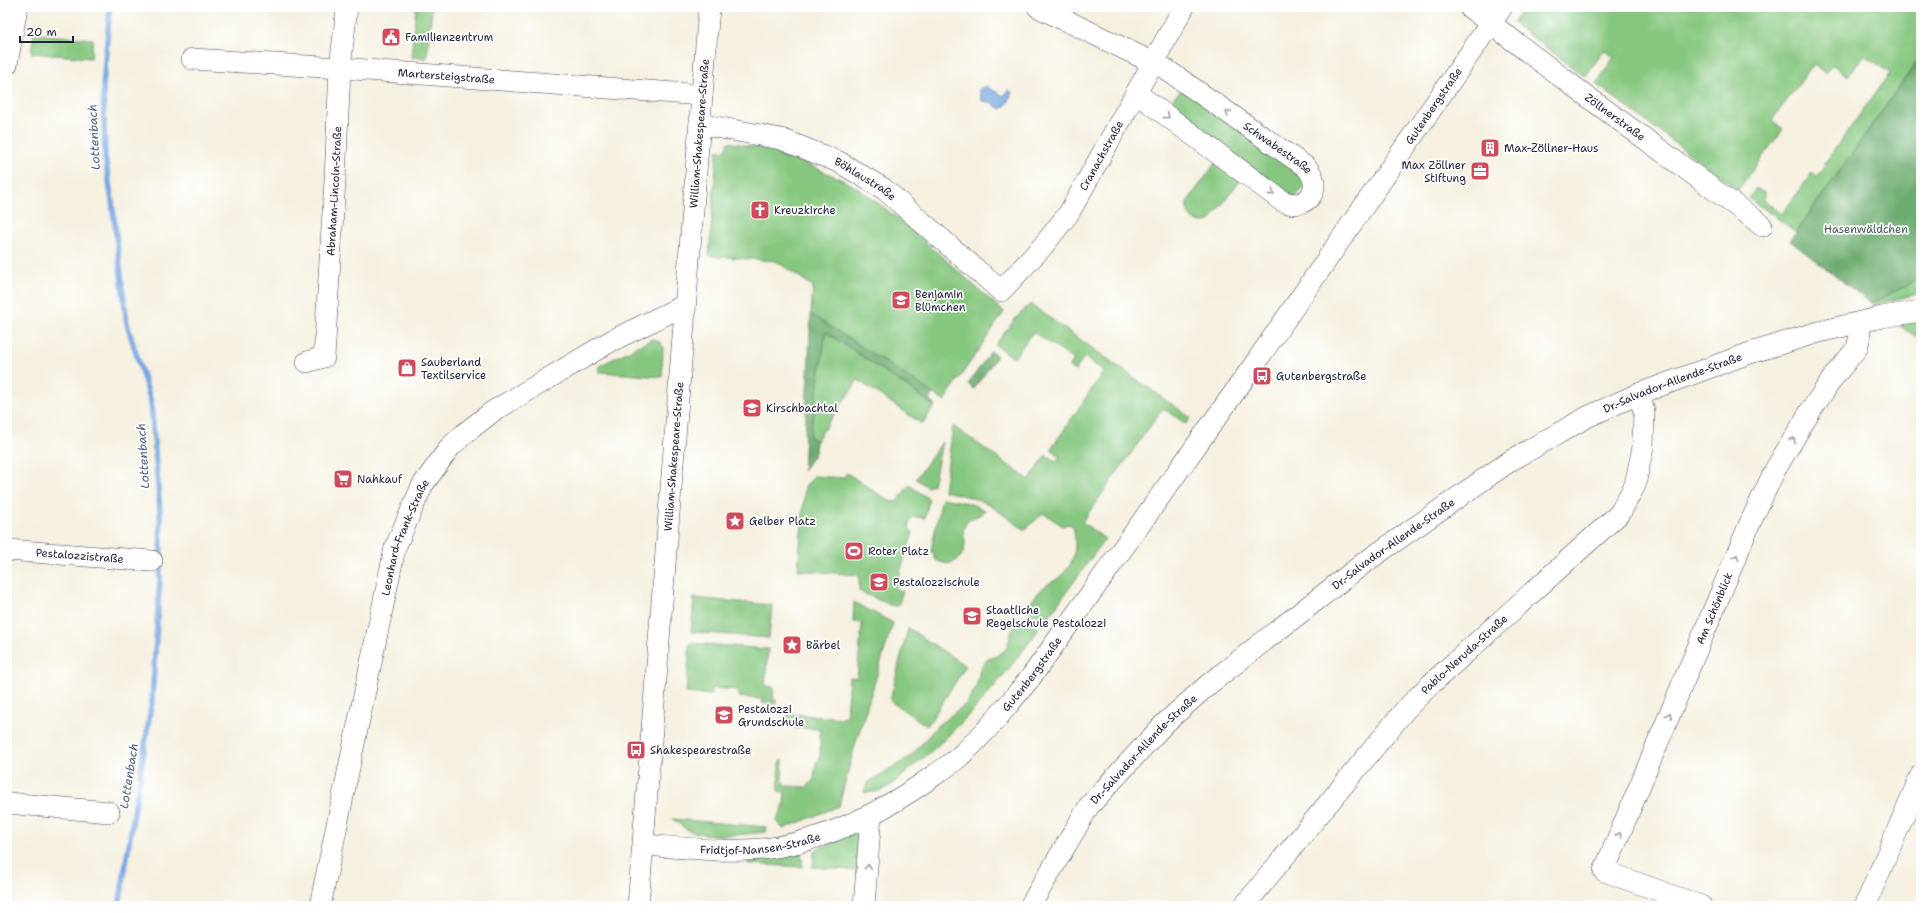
<svg xmlns="http://www.w3.org/2000/svg" width="1928" height="913" font-family="'Shantell Sans',sans-serif">
<style>
.green{fill:#86c77f;stroke:#54745d}
.forest{fill:#6cac6e;stroke:#476754}
.water{fill:#78a8e2;stroke:#4d658e}
.lines{fill:none;stroke-linecap:round;stroke-linejoin:round}
.stream{stroke:#78a8e2;stroke-width:5.5}
.minor-casing{stroke:#424154;stroke-width:22}
.minor{stroke:#fff;stroke-width:21}
.oneway{stroke:#9c9ca7}
.labels{text-anchor:middle;dominant-baseline:central;stroke-width:3.5;stroke-linejoin:round;paint-order:stroke}
.poi-label{font-size:11px;fill:#22223b;stroke:#fff;text-anchor:start}
.street-label{font-size:11px;fill:#22223b;stroke:#fff}
.park-label{font-size:11px;fill:#455c53;stroke:#fff}
.water-label{font-size:12px;font-style:italic;fill:#495e86;stroke:#fff}
</style>
<rect width="100%" height="100%" fill="#fff"/>
<filter id="ink" filterUnits="userSpaceOnUse"><feTurbulence type="fractalNoise" baseFrequency=".025" numOctaves="2"/><feDisplacementMap in="SourceGraphic" scale="8" xChannelSelector="R" yChannelSelector="G"/><feConvolveMatrix kernelMatrix="1 2 1 2 8 2 1 2 1" color-interpolation-filters="sRGB"/></filter>
<filter id="wash" filterUnits="userSpaceOnUse"><feTurbulence type="fractalNoise" baseFrequency=".012" numOctaves="4" result="noise"/><feDisplacementMap in="SourceGraphic" scale="16" xChannelSelector="R" yChannelSelector="G"/><feGaussianBlur stdDeviation="0.9" result="paint"/><feColorMatrix in="noise" values="0 0 0 0 0 0 0 0 0 0 0 0 0 0 0 0 0 1.4 0 .05"/><feComposite in="paint" operator="in"/></filter>
<g filter="url(#wash)">
<rect width="100%" height="100%" fill="#f5f0df"/>
<!-- green -->
<path class="green" d="M 416,7 L 432,7 L 427,58 L 411,57 Z
M 1524,7 L 1921,7 L 1921,56 L 1796,232 L 1749,198 L 1756,188 L 1766,194 L 1762,199 L 1782,214 L 1812,173 L 1817,177 L 1826,165 L 1824,164 L 1890,73 L 1864,55 L 1848,76 L 1833,65 L 1825,73 L 1814,64 L 1772,120 L 1783,129 L 1738,190 L 1596,84 L 1614,57 L 1604,50 L 1585,77 L 1513,23 Z
M 34,34 L 93,39 L 91,58 L 31,53 Z
M 1184,90 L 1305,178 L 1306,184 L 1295,198 L 1170,109 C 1170,100 1176,93 1184,90 Z
M 728,142 L 780,152 L 849,183 L 869,196 L 905,224 L 1004,312 L 944,401 L 811,314 L 813,286 L 776,261 L 709,256 L 717,151 L 723,151 L 728,146 Z
M 1216,162 L 1240,180 L 1211,220 C 1197,228 1185,216 1187,202 Z
M 1921,278 L 1921,293 L 1873,305 L 1871,303 Z
M 1030,304 L 1191,418 L 1186,424 L 1163,408 L 1082,522 L 1105,539 L 1044,623 L 1025,610 C 1031,602 1036,594 1043,588 C 1047,584 1052,582 1057,579 C 1075,566 1078,547 1073,526 L 1068,524 L 1063,526 L 1043,513 L 1025,530 L 988,504 L 970,497 L 944,491 L 953,426 L 1029,480 L 1046,455 L 1056,462 L 1060,456 L 1051,449 L 1104,371 L 1084,357 L 1075,371 L 1069,367 L 1074,360 L 1033,332 L 1014,358 L 995,345 L 1015,319 Z
M 1921,320 L 1921,340 L 1897,324 Z
M 826,332 L 935,406 L 922,424 L 858,380 L 816,441 L 810,437 Z
M 652,339 L 660,342 L 663,347 L 662,377 L 599,372 L 599,366 Z
M 942,442 L 933,485 L 928,487 L 916,479 Z
M 847,473 L 889,501 L 897,502 L 909,485 L 929,499 L 925,518 L 914,517 L 910,521 L 909,528 L 913,532 L 895,589 L 903,591 L 898,606 L 890,605 L 859,591 L 859,575 L 798,570 L 805,487 L 814,476 L 843,478 Z
M 942,498 L 968,503 L 985,510 C 980,518 967,517 964,527 C 962,532 965,538 965,542 C 965,559 951,569 936,560 L 931,550 Z
M 694,598 L 772,605 L 769,638 L 691,632 Z
M 854,602 L 893,623 L 853,752 L 839,806 L 783,829 L 777,821 L 784,804 L 785,792 L 778,791 L 780,761 L 783,760 L 782,780 L 786,786 L 807,787 L 814,779 L 816,762 L 820,759 L 820,729 L 794,728 L 788,723 L 787,714 L 846,718 L 849,677 L 857,678 L 862,623 L 853,622 Z
M 1020,616 L 1039,629 C 1001,681 962,728 911,768 C 899,779 882,796 864,792 L 867,783 L 911,756 L 938,725 L 966,704 L 976,687 L 981,666 L 987,660 L 1000,654 L 1007,648 L 1012,629 Z
M 908,628 L 966,666 L 927,726 L 890,701 Z
M 690,643 L 768,649 L 765,686 L 774,687 L 773,700 L 776,700 L 776,704 L 762,703 L 763,699 L 739,697 L 739,690 L 711,688 L 711,695 L 686,693 Z
M 673,819 L 767,827 L 766,832 C 746,834 712,838 693,832 C 685,830 679,824 673,819 Z
M 855,833 L 861,839 L 861,871 L 813,867 L 814,853 L 817,849 Z
M 801,852 L 803,867 L 748,864 L 747,861 Z"/>
<!-- forest -->
<path class="forest" d="M 1921,56 L 1921,278 L 1871,303 L 1790,241 Z
M 811,314 L 933,393 L 929,400 L 936,405 L 935,406 L 826,332 L 810,437 L 816,441 L 815,453 L 803,471 Z
M 991,351 L 997,356 L 974,389 L 968,384 Z"/>
<!-- water -->
<path class="water" d="M 985,86 L 1004,96 L 1008,90 L 1012,92 L 1008,103 L 1002,109 L 998,108 L 991,102 L 982,101 L 979,89 Z"/>
<g class="lines">
<!-- stream -->
<path class="stream" d="M 110,7 L 103,86 L 105,157 L 112,201 L 127,324 L 151,402 L 160,512 L 161,561 L 152,701 L 119,906"/>
</g>
</g>
<g filter="url(#ink)">
<g class="lines">
<!-- minor casing -->
<g class="minor-casing">
<g id="minor">
<path id="s1" d="M 1038,7 L 1164,68 L 1306,167 C 1325,187 1308,212 1282,201 L 1136,93"/>
<path id="s2" d="M 1469,7 L 1577,89 L 1754,219 L 1762,226"/>
<path id="s3" d="M 192,59 L 340,68 L 702,95"/>
<path d="M 7,64 L 17,7"/>
<path id="s4" d="M 700,124 L 781,139 L 839,162 L 884,189 L 1001,291 L 1043,246 L 1069,213 L 1184,7"/>
<path id="s5" d="M 307,362 L 324,357 L 335,180 L 340,68 L 347,7"/>
<path id="s6" d="M 7,550 L 152,561"/>
<path d="M 7,803 L 109,812"/>
<path id="s7" d="M 644,845 C 688,848 734,854 777,847 C 835,837 889,808 936,774 C 944,768 953,763 960,756 C 986,733 1009,704 1031,677 L 1251,369 L 1502,7"/>
<path id="s8" d="M 320,906 L 395,548 L 422,486 L 450,447 L 464,434 L 492,412 L 611,341 L 685,305"/>
<path id="s9" d="M 638,906 L 709,7"/>
<path d="M 864,906 L 871,815"/>
<path id="s10" d="M 1030,906 L 1089,806 L 1164,724 L 1209,684 L 1364,563 L 1510,461 L 1587,417 L 1638,394 L 1747,354 L 1819,332 L 1882,317 L 1921,311"/>
<path id="s11" d="M 1244,906 L 1405,710 L 1431,684 L 1620,513 L 1635,485 L 1643,447 L 1644,411 L 1638,394"/>
<path id="s12" d="M 1701,906 L 1604,871 L 1750,523 L 1776,468 L 1811,410 L 1835,375 L 1857,348 L 1860,336 L 1859,323"/>
<path d="M 1865,906 L 1921,775"/>
</g>
</g>
<!-- minor -->
<use href="#minor" class="minor"/>
</g>
<!-- one-way arrows -->
<defs><path id="oneway-chevron" d="M-2-3.5L2.5 0L-2 3.5" fill="none" stroke-width="1.6" stroke-linecap="round" stroke-linejoin="round"/></defs>
<g class="oneway">
<use href="#oneway-chevron" transform="translate(1228 113) rotate(-145)"/>
<use href="#oneway-chevron" transform="translate(1167 116) rotate(37)"/>
<use href="#oneway-chevron" transform="translate(1272 193) rotate(36)"/>
<use href="#oneway-chevron" transform="translate(1793 440) rotate(-58)"/>
<use href="#oneway-chevron" transform="translate(1736 557) rotate(-67)"/>
<use href="#oneway-chevron" transform="translate(1669 715) rotate(-67)"/>
<use href="#oneway-chevron" transform="translate(1619 835) rotate(-67)"/>
<use href="#oneway-chevron" transform="translate(868 867) rotate(-86)"/>
</g>
</g>
<!-- icons -->
<defs>
<g id="civic-square" transform="scale(1)"><rect x="-9" y="-9" width="18" height="18" rx="4" fill="#d1495b" stroke="#fff"/><path d="M-.6-6.5H3V-4.5H.6V-3L4-1V1h2V6H-6V1h2V-1L-.6-3ZM-1.2 2.5V6h2.4V2.5Z" fill="#fff"/></g>
<g id="building-square" transform="scale(1)"><rect x="-9" y="-9" width="18" height="18" rx="4" fill="#d1495b" stroke="#fff"/><path d="M-4-6H4V6H1V3H-1V6H-4ZM-2.5-4.3h1.7v1.8h-1.7ZM.8-4.3h1.7v1.8H.8ZM-2.5-1h1.7V.8h-1.7ZM.8-1h1.7V.8H.8Z" fill="#fff"/></g>
<g id="office-square" transform="scale(1)"><rect x="-9" y="-9" width="18" height="18" rx="4" fill="#d1495b" stroke="#fff"/><path d="M-6-3h4V-5.5h4V-3h4V5H-6ZM-1-4.5V-3h2v-1.5ZM-6 0V1H6V0Z" fill="#fff"/></g>
<g id="church-square" transform="scale(1)"><rect x="-9" y="-9" width="18" height="18" rx="4" fill="#d1495b" stroke="#fff"/><path d="M-1.2-6h2.4v3.5h3.3v2.4h-3.3V6h-2.4V-.1h-3.3v-2.4h3.3Z" fill="#fff"/></g>
<g id="school-square" transform="scale(1)"><rect x="-9" y="-9" width="18" height="18" rx="4" fill="#d1495b" stroke="#fff"/><path d="M0-5L7-2L0 1L-7-2ZM-4 1L0 2.5L4 1V4Q0 6-4 4Z" fill="#fff"/></g>
<g id="shop-square" transform="scale(1)"><rect x="-9" y="-9" width="18" height="18" rx="4" fill="#d1495b" stroke="#fff"/><path d="M-5-2.5h2.3a2.7 3.5 0 0 1 5.4 0H5L5.5 6h-11ZM-1.5-2.5h3a1.5 2.3 0 0 0-3 0Z" fill="#fff"/></g>
<g id="bus-square" transform="scale(1)"><rect x="-9" y="-9" width="18" height="18" rx="4" fill="#d1495b" stroke="#fff"/><path d="M-5-6H5V4H4V6H2V4H-2V6H-4V4H-5ZM-3.5-4V0h7V-4ZM-3.5 1.2v1.5H-2V1.2ZM2 1.2v1.5H3.5V1.2Z" fill="#fff"/></g>
<g id="supermarket-square" transform="scale(1)"><rect x="-9" y="-9" width="18" height="18" rx="4" fill="#d1495b" stroke="#fff"/><path d="M-6-5.5h2.5l.6 2H6L4.5 2H-2.5L-4.4-4H-6ZM-1.5 3.2a1.3 1.3 0 1 0 .1 0ZM3 3.2a1.3 1.3 0 1 0 .1 0Z" fill="#fff"/></g>
<g id="sight-square" transform="scale(1)"><rect x="-9" y="-9" width="18" height="18" rx="4" fill="#d1495b" stroke="#fff"/><path d="M0-6L1.8-2.2L6-1.7L2.9 1.2L3.7 5.4L0 3.3L-3.7 5.4L-2.9 1.2L-6-1.7L-1.8-2.2Z" fill="#fff"/></g>
<g id="stadium-square" transform="scale(1)"><rect x="-9" y="-9" width="18" height="18" rx="4" fill="#d1495b" stroke="#fff"/><path d="M0-5a6.5 5 0 1 0 0 10a6.5 5 0 1 0 0-10ZM-3.5-1.8h7v3.6h-7Z" fill="#fff"/></g>
</defs>
<g fill-rule="evenodd">
<use href="#civic-square" x="391" y="37"/>
<use href="#building-square" x="1490" y="148"/>
<use href="#office-square" x="1480" y="171"/>
<use href="#church-square" x="760" y="210"/>
<use href="#school-square" x="901" y="300"/>
<use href="#shop-square" x="407" y="368"/>
<use href="#bus-square" x="1262" y="376"/>
<use href="#school-square" x="752" y="408"/>
<use href="#supermarket-square" x="343" y="479"/>
<use href="#sight-square" x="735" y="521"/>
<use href="#stadium-square" x="854" y="551"/>
<use href="#school-square" x="879" y="582"/>
<use href="#school-square" x="972" y="616"/>
<use href="#sight-square" x="792" y="645"/>
<use href="#school-square" x="724" y="715"/>
<use href="#bus-square" x="636" y="750"/>
</g>
<g class="labels">
<!-- poi labels -->
<g class="poi-label">
<text x="405" y="37">Familienzentrum</text>
<text x="1504" y="148">Max-Zöllner-Haus</text>
<text x="1466" y="165" text-anchor="end">Max Zöllner<tspan x="1466" dy="13">Stiftung</tspan></text>
<text x="774" y="210">Kreuzkirche</text>
<text x="915" y="294">Benjamin<tspan x="915" dy="13">Blümchen</tspan></text>
<text x="421" y="362">Sauberland<tspan x="421" dy="13">Textilservice</tspan></text>
<text x="1276" y="376">Gutenbergstraße</text>
<text x="766" y="408">Kirschbachtal</text>
<text x="357" y="479">Nahkauf</text>
<text x="749" y="521">Gelber Platz</text>
<text x="868" y="551">Roter Platz</text>
<text x="893" y="582">Pestalozzischule</text>
<text x="986" y="610">Staatliche<tspan x="986" dy="13">Regelschule Pestalozzi</tspan></text>
<text x="806" y="645">Bärbel</text>
<text x="738" y="709">Pestalozzi<tspan x="738" dy="13">Grundschule</tspan></text>
<text x="650" y="750">Shakespearestraße</text>
</g>
<!-- street labels -->
<g class="street-label">
<text stroke="none"><textPath href="#s3" startOffset="255">Martersteigstraße</textPath></text>
<text stroke="none"><textPath href="#s7" startOffset="1145">Gutenbergstraße</textPath></text>
<text stroke="none"><textPath href="#s2" startOffset="183">Zöllnerstraße</textPath></text>
<text stroke="none"><textPath href="#s9" startOffset="775">William-Shakespeare-Straße</textPath></text>
<text stroke="none"><textPath href="#s1" startOffset="279">Schwabestraße</textPath></text>
<text stroke="none"><textPath href="#s4" startOffset="522">Cranachstraße</textPath></text>
<text stroke="none"><textPath href="#s4" startOffset="176">Böhlaustraße</textPath></text>
<text stroke="none"><textPath href="#s5" startOffset="184">Abraham-Lincoln-Straße</textPath></text>
<text stroke="none"><textPath href="#s10" startOffset="843">Dr.-Salvador-Allende-Straße</textPath></text>
<text stroke="none"><textPath href="#s9" startOffset="451">William-Shakespeare-Straße</textPath></text>
<text stroke="none"><textPath href="#s8" startOffset="379">Leonhard-Frank-Straße</textPath></text>
<text stroke="none"><textPath href="#s10" startOffset="519">Dr.-Salvador-Allende-Straße</textPath></text>
<text stroke="none"><textPath href="#s6" startOffset="73">Pestalozzistraße</textPath></text>
<text stroke="none"><textPath href="#s12" startOffset="388">Am Schönblick</textPath></text>
<text stroke="none"><textPath href="#s11" startOffset="335">Pablo-Neruda-Straße</textPath></text>
<text stroke="none"><textPath href="#s7" startOffset="449">Gutenbergstraße</textPath></text>
<text stroke="none"><textPath href="#s10" startOffset="195">Dr.-Salvador-Allende-Straße</textPath></text>
<text stroke="none"><textPath href="#s7" startOffset="117">Fridtjof-Nansen-Straße</textPath></text>
</g>
<!-- park labels -->
<g class="park-label">
<text x="1866" y="229">Hasenwäldchen</text>
</g>
<!-- water labels -->
<g class="water-label">
<text transform="translate(94 137) rotate(-93)">Lottenbach</text>
<text transform="translate(143 456) rotate(-94)">Lottenbach</text>
<text transform="translate(129 776) rotate(-81)">Lottenbach</text>
</g>
</g>
<!-- margin -->
<rect width="1928" height="913" fill="none" stroke="#fff" stroke-width="24"/>
<!-- scale -->
<path d="M20 36v6h53v-6" fill="none" stroke="#22223b" stroke-width="2"/>
<text x="26" y="36" font-size="12" fill="#22223b" stroke="#ffffff" stroke-width="3" paint-order="stroke">20 m</text>
</svg>
